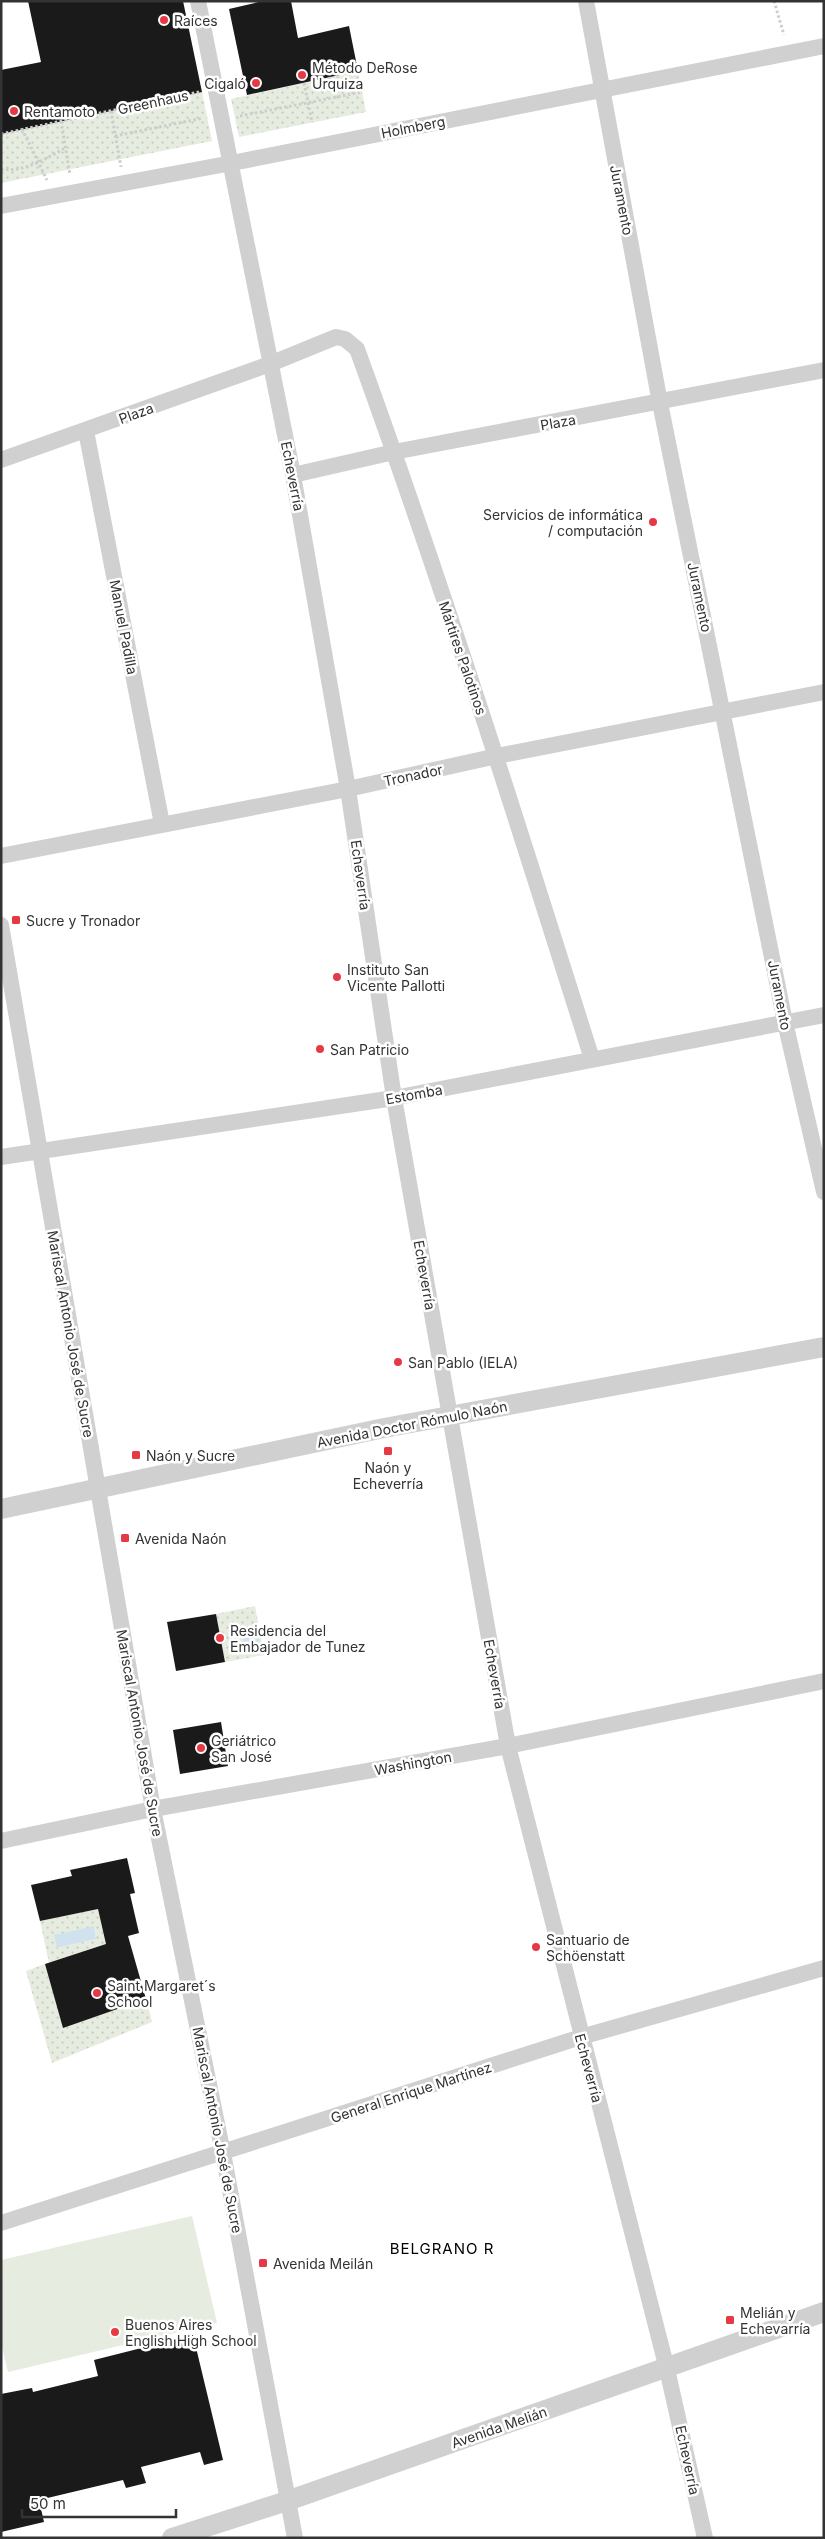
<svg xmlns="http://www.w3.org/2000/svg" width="825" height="2539" font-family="Inter,sans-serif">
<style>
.park{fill:url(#park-dots);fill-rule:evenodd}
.pitch{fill:#e6ecdf}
.water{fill:#cfe2ee}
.building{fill:#1a1a1a}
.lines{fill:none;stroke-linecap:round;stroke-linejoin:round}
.path{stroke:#cdcdcd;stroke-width:3;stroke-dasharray:2.5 2.5;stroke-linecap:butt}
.minor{stroke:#d0d0d0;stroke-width:16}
.tertiary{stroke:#d0d0d0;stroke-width:20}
.poi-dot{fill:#e63946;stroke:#fff;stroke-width:2}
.labels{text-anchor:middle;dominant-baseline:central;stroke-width:5;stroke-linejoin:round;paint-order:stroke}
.poi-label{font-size:14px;fill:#333;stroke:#fff;text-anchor:start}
.street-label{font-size:14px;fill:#333;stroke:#fff}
.neighbourhood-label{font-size:15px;letter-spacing:1px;fill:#000;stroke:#fff}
</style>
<defs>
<pattern id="park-dots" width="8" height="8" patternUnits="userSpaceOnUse" patternTransform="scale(1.25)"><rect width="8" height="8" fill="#e6ecdf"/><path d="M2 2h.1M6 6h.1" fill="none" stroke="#c6cbc0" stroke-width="1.8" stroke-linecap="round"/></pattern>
</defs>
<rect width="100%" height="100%" fill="#fff"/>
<!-- park -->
<path class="park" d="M 358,71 L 366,112 L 239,137 L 231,99 Z
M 202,92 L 212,141 L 1,183 L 1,134 Z
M 255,1606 L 264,1655 L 225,1662 L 216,1614 Z
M 98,1909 L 109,1943 L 49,1963 L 40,1921 ZM 94,1926 L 96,1939 L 57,1948 Z
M 45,1964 L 146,1999 L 152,2022 L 52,2063 L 26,1971 Z"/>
<!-- pitch -->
<path class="pitch" d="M 192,2216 L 217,2323 L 8,2372 L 1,2343 L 1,2260 Z"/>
<!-- water -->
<path class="water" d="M 247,1627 L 248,1630 L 257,1629 L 261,1653 L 246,1655 L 241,1628 Z
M 94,1926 L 96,1939 L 57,1948 L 54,1935 Z"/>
<!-- building -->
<path class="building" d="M 28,1 L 183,1 L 202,92 L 1,134 L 1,70 L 41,62 Z
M 263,1 L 291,1 L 298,38 L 349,26 L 358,71 L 247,95 L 229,9 Z
M 216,1614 L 225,1662 L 176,1671 L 167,1622 Z
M 221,1722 L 228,1766 L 180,1774 L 173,1730 Z
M 127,1858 L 135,1893 L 130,1894 L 139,1933 L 128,1936 L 146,1999 L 63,2028 L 45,1964 L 106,1944 L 98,1909 L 40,1921 L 31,1885 L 72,1876 L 70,1870 Z
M 193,2335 L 223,2460 L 204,2465 L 200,2452 L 141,2467 L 146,2483 L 126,2488 L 123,2480 L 39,2500 L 44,2522 L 1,2532 L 1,2394 L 32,2388 L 33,2392 L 98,2376 L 94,2360 Z"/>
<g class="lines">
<!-- path -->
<path class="path" d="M 774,1 L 784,35
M 350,73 L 354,93
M 329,77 L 336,97
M 304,83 L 312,122
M 111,111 L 121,167
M 240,116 L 362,92
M 61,121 L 70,175
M 22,129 L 47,180
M 1,134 L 199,92
M 115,136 L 203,118
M 1,169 C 23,173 47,158 65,148"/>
<!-- minor -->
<path class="minor" d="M 198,1 L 293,475 L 348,789 L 394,1098 L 508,1746 L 667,2369 L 705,2538
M 586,1 L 660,403 L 785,1022 L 824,1192
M 1,206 L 232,163 L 824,46
M 86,431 L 162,824
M 1,460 L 270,364 L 336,337 L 345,339 L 357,349 C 442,583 517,821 592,1059
M 293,475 L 394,452 L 824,370
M 1,856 L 348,789 L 497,756 L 824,692
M 1,925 L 153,1809 L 223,2153 L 295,2538
M 1,1157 L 394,1098 L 824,1015
M 1,1841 L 153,1809 L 508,1746 L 824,1681
M 1,2223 L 581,2037 L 824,1968"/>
<!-- tertiary -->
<path class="tertiary" d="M 1,1509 L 384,1428 L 824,1347
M 172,2538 L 287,2501 L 824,2312"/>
</g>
<!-- markers -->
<g class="poi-dot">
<circle cx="164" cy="20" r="5"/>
<circle cx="302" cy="75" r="5"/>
<circle cx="256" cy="83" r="5"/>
<circle cx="14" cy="111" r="5"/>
<circle cx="653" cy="522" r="5"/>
<rect x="11" y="915" width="10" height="10" rx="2.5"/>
<circle cx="337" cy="977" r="5"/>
<circle cx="320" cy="1049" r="5"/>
<circle cx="398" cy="1362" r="5"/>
<rect x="383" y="1446" width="10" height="10" rx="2.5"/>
<rect x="131" y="1450" width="10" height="10" rx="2.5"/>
<rect x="120" y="1533" width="10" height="10" rx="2.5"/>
<circle cx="220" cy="1638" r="5"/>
<circle cx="201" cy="1748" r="5"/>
<circle cx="536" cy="1947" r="5"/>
<circle cx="97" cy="1993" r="5"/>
<rect x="258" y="2258" width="10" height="10" rx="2.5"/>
<rect x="725" y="2315" width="10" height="10" rx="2.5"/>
<circle cx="115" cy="2332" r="5"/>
</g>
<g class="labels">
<!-- poi labels -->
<g class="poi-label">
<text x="174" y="20">Raíces</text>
<text x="312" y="67">Método DeRose<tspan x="312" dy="16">Urquiza</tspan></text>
<text x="246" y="83" text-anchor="end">Cigaló</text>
<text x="24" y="111">Rentamoto</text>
<text x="643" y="514" text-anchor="end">Servicios de informática<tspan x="643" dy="16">/ computación</tspan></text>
<text x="26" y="920">Sucre y Tronador</text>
<text x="347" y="969">Instituto San<tspan x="347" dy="16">Vicente Pallotti</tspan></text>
<text x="330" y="1049">San Patricio</text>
<text x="408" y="1362">San Pablo (IELA)</text>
<text x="146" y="1455">Naón y Sucre</text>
<text x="388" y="1467" text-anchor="middle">Naón y<tspan x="388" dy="16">Echeverría</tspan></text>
<text x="135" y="1538">Avenida Naón</text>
<text x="230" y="1630">Residencia del<tspan x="230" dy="16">Embajador de Tunez</tspan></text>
<text x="211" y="1740">Geriátrico<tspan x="211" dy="16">San José</tspan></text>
<text x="546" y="1939">Santuario de<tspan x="546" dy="16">Schöenstatt</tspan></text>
<text x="107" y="1985">Saint Margaret´s<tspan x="107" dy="16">School</tspan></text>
<text x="273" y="2263">Avenida Meilán</text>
<text x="740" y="2312">Melián y<tspan x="740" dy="16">Echevarría</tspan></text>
<text x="125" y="2324">Buenos Aires<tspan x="125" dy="16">English High School</tspan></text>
</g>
<!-- street labels -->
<g class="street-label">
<text transform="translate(153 102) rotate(-12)">Greenhaus</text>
<text transform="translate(413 127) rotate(-11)">Holmberg</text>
<text transform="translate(622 200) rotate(79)">Juramento</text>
<text transform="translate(136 413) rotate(-20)">Plaza</text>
<text transform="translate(558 422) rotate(-10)">Plaza</text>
<text transform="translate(293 476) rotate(79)">Echeverría</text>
<text transform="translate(700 597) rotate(78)">Juramento</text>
<text transform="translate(124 627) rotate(79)">Manuel Padilla</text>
<text transform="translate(463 658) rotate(71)">Mártires Palotinos</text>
<text transform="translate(413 775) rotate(-12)">Tronador</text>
<text transform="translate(361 875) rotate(82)">Echeverría</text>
<text transform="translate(780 995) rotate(79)">Juramento</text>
<text transform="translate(414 1094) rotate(-10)">Estomba</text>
<text transform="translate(425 1275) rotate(80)">Echeverría</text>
<text transform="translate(71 1334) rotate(80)">Mariscal Antonio José de Sucre</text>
<text transform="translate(412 1424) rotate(-11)">Avenida Doctor Rómulo Naón</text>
<text transform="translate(495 1674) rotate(80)">Echeverría</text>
<text transform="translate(140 1733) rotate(80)">Mariscal Antonio José de Sucre</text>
<text transform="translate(413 1763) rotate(-10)">Washington</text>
<text transform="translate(589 2068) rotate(75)">Echeverría</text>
<text transform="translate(411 2092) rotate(-18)">General Enrique Martínez</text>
<text transform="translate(218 2130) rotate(79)">Mariscal Antonio José de Sucre</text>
<text transform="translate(499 2427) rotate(-19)">Avenida Melián</text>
<text transform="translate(688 2460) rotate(78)">Echeverría</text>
</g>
<!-- neighbourhood labels -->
<g class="neighbourhood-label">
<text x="442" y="2248">BELGRANO R</text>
</g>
</g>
<!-- border -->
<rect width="825" height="2539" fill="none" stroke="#333333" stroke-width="5"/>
<!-- scale -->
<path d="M22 2509v8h154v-8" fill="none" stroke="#333333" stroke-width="2.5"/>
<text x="30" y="2509" font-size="15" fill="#333333" stroke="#ffffff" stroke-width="4" paint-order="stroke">50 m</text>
</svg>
